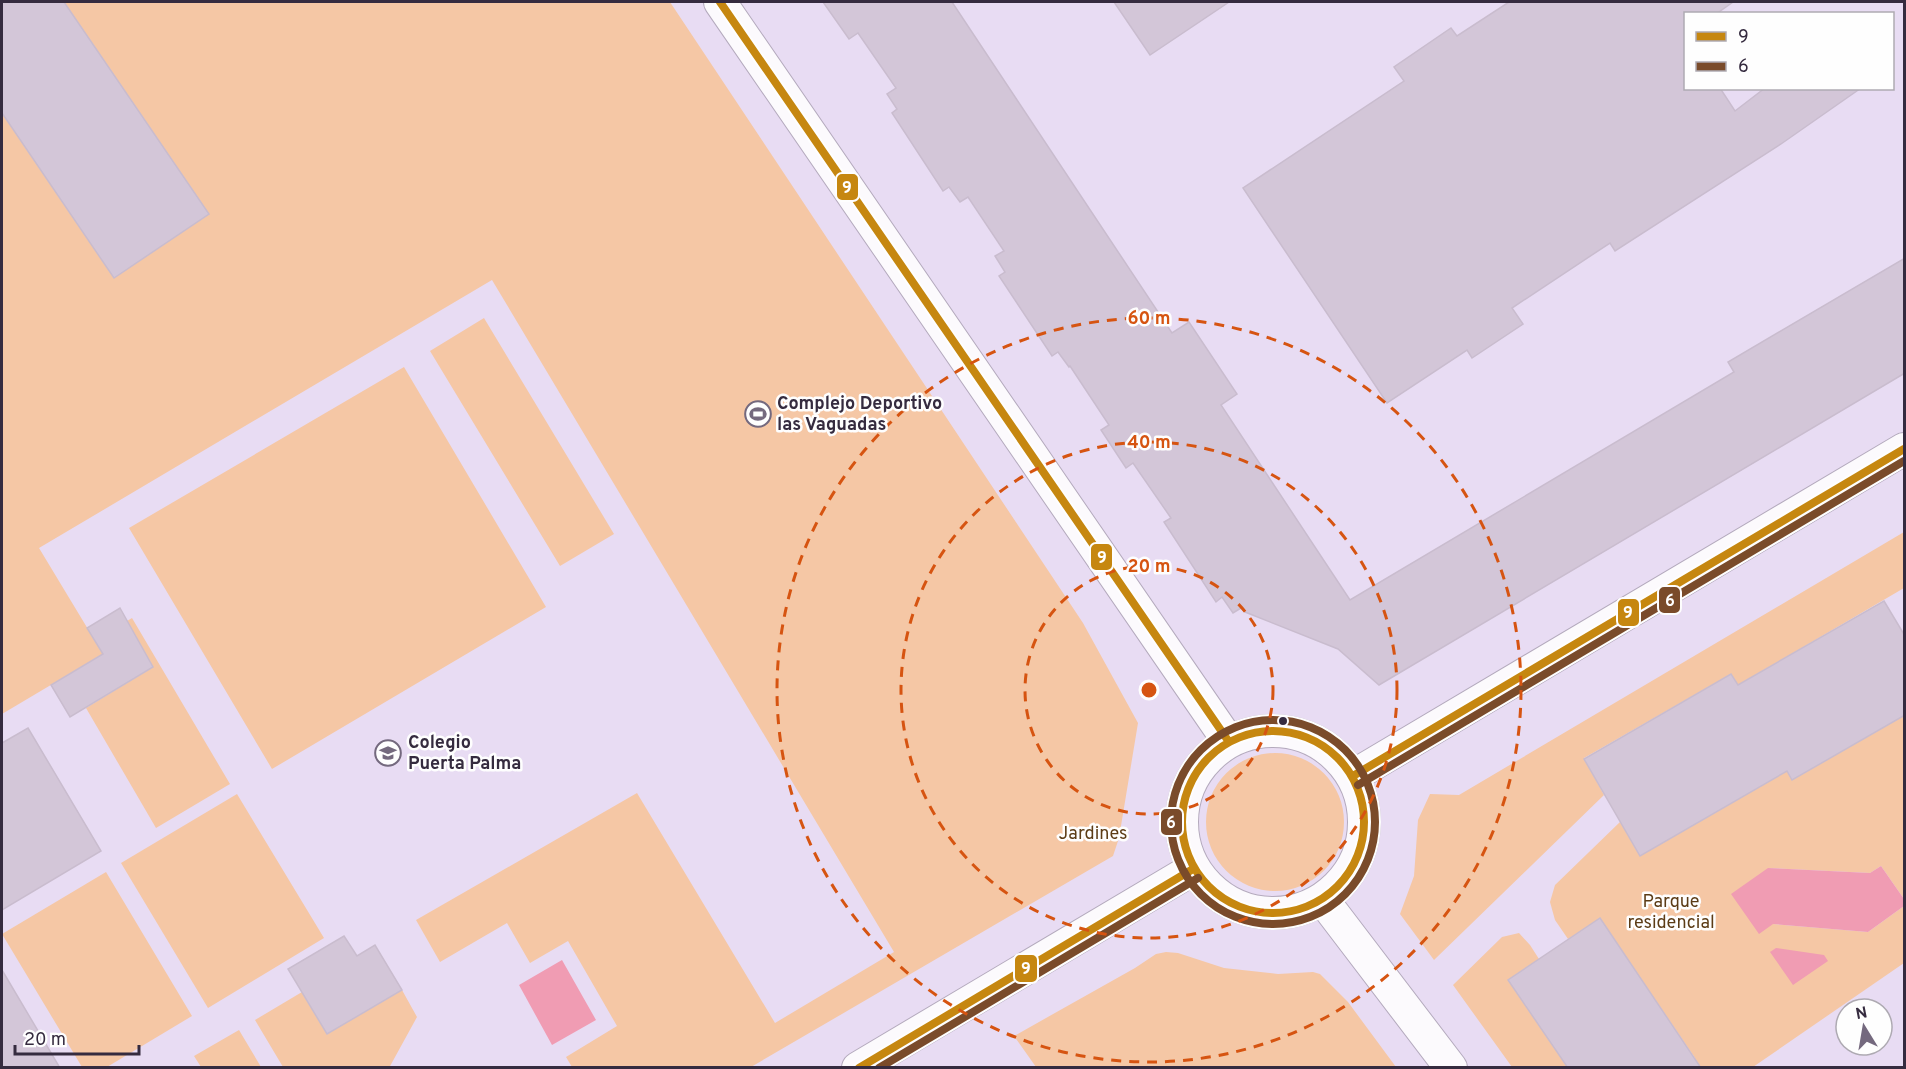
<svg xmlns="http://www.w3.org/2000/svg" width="1906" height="1069" font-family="Overpass,sans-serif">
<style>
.green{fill:#f5c7a5}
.water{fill:#f09cb3}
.building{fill:#d3c6d8;stroke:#c9bcce;stroke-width:1.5}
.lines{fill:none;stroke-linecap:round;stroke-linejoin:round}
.minor-casing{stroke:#b4aabd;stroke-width:34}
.minor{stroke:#fcfafd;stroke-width:32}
.bus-1-casing{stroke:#fefefe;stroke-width:12}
.bus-2-casing{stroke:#fefefe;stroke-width:12}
.bus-1{stroke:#c68710;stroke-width:8}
.bus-2{stroke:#7a4b2a;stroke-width:8}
.ring{fill:none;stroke:#d65411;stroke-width:3;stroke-dasharray:10 8}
.bus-dot{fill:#352b3f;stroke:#fefefe;stroke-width:2}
.labels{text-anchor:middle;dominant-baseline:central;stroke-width:5;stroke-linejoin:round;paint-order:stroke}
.poi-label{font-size:18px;font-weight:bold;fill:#352b3f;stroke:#fefefe;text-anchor:start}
.park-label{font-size:18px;fill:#5c3c16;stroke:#fefefe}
.centre{fill:#d65411;stroke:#fefefe;stroke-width:3}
.ring-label{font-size:18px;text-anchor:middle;font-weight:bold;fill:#d65411;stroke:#fefefe;stroke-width:5;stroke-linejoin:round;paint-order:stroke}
.line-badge{stroke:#fefefe;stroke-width:2}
.badge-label{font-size:16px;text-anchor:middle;font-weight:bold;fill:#fff}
</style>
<rect width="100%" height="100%" fill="#e8dcf3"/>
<!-- green -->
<path class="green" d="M 2,2 L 670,2 L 1083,623 L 1138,723 L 1119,838 L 1113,856 L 751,1067 L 572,1067 L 566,1057 L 617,1026 L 568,941 L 530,963 L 507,923 L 440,962 L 416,920 L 637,793 L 775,1023 L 894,952 L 492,280 L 39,548 L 103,654 L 2,714 Z
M 484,318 L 614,534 L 560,566 L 430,351 Z
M 404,367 L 546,607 L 272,769 L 129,528 Z
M 1904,532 L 1904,588 L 1738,685 L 1731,674 L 1584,758 L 1604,795 L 1434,960 L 1400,914 L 1414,876 L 1418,820 L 1430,794 L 1459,795 Z
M 132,618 L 230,784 L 156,828 L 86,708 L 153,667 L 127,621 Z
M 1904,715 L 1904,899 L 1881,866 L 1870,873 L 1768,868 L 1773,924 L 1868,932 L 1904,906 L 1904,963 L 1753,1067 L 1682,1067 L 1695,1058 L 1600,919 L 1568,939 L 1555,920 L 1550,902 L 1555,885 L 1620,822 L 1641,855 L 1787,771 Z
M1206 822a69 69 0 1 1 138 0a69 69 0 1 1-138 0Z
M 237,794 L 324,938 L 208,1008 L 121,863 Z
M 106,872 L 192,1016 L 107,1067 L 82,1067 L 2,934 Z
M 1519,933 L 1530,945 L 1539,959 L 1509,980 L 1568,1067 L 1512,1067 L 1453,985 L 1502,937 Z
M 1166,952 L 1178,953 L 1224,968 L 1278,974 L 1313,972 L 1320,974 L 1348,1002 L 1396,1067 L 1036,1067 L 1014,1036 L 1135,968 L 1156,954 Z
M 402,990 L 417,1017 L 389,1068 L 283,1067 L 255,1020 L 302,992 L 327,1034 Z
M 239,1030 L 261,1067 L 201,1067 L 194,1056 Z"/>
<!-- water -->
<path class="water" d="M 1881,866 L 1904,899 L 1904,906 L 1868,932 L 1773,924 L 1759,934 L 1731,894 L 1768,868 L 1870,873 Z
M 1776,948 L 1824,955 L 1828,961 L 1793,985 L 1770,952 Z
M 562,960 L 596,1020 L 552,1045 L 519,985 Z"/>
<!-- building -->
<path class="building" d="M 2,2 L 64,2 L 209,214 L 114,278 L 2,113 Z
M 823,2 L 952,2 L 1172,333 L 1189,322 L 1237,394 L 1221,405 L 1350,600 L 1734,372 L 1728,362 L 1905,258 L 1905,373 L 1379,685 L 1338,649 L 1245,612 L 1241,608 L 1233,613 L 1222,597 L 1216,602 L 1164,522 L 1171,518 L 1133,463 L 1126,468 L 1101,430 L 1109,425 L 1070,366 L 1069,367 L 1058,352 L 1052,356 L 999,276 L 1005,272 L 995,256 L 1004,251 L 968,197 L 960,202 L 949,187 L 943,191 L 892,113 L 897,109 L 887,94 L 896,88 L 858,33 L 849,39 Z
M 1114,2 L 1229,2 L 1150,55 Z
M 1509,2 L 1733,2 L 1716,14 L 1686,14 L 1686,88 L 1720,88 L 1735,111 L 1765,88 L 1861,88 L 1781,144 L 1615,251 L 1610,243 L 1512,308 L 1523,324 L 1472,358 L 1467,350 L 1387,403 L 1243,188 L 1404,81 L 1394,67 L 1451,28 L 1457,36 Z
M 1884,601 L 1905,636 L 1905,715 L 1792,780 L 1787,771 L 1640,856 L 1584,759 L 1731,674 L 1738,685 Z
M 120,608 L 153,667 L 70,717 L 51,685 L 103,654 L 87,628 Z
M 28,728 L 101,851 L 2,910 L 2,743 Z
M 1600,918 L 1701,1068 L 1568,1068 L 1508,980 Z
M 344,936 L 357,956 L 375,945 L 402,990 L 327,1034 L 288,969 Z
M 2,970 L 60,1068 L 2,1068 Z"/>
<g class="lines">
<!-- minor casing -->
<g class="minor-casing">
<path id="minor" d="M 720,2 L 1229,742
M1182 822a91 91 0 1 1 182 0a91 91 0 1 1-182 0Z
M 1353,776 L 1904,449
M 1323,900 L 1451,1068
M 858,1068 L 1193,869"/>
</g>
<!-- minor -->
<use href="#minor" class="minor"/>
<!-- bus-1 casing -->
<g class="bus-1-casing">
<path id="bus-1" d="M 720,2 L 1229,742
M1182 822a91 91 0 1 1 182 0a91 91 0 1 1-182 0Z
M 1353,776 L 1904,449
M 859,1068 L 1193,869"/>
</g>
<!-- bus-2 casing -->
<g class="bus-2-casing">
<path id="bus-2" d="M1171 822a102 102 0 1 1 204 0a102 102 0 1 1-204 0Z
M 1358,785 L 1904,461
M 879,1068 L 1198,878"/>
</g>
<!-- bus-1 -->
<use href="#bus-1" class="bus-1"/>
<!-- bus-2 -->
<use href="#bus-2" class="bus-2"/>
</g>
<!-- distance rings -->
<g class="ring">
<circle cx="1149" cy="690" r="124"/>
<circle cx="1149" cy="690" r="248"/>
<circle cx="1149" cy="690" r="372"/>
</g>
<!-- icons -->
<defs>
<g id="stadium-ring" transform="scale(1.35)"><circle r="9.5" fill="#fefefe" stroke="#74697e" stroke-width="1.5"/><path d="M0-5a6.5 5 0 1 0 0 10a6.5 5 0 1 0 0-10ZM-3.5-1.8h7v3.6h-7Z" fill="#74697e"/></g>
<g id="school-ring" transform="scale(1.35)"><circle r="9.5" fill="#fefefe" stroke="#74697e" stroke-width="1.5"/><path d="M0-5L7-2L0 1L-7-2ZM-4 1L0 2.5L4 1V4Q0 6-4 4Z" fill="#74697e"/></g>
</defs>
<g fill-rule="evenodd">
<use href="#stadium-ring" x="758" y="414"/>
<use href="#school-ring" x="388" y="753"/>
</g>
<!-- markers -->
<circle class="bus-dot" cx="1283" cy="721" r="5"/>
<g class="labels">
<!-- poi labels -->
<g class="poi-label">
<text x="777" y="404">Complejo Deportivo<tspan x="777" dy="21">las Vaguadas</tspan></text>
<text x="408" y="743">Colegio<tspan x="408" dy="21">Puerta Palma</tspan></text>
</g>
<!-- park labels -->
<g class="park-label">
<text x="1093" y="834">Jardines</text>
<text x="1671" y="902">Parque<tspan x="1671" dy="21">residencial</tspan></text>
</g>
</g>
<circle cx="1149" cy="690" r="9" class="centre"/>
<g class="ring-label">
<text x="1149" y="324">60 m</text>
<text x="1149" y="448">40 m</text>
<text x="1149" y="572">20 m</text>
</g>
<g class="line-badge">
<rect x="836" y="173" width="23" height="28" rx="6" fill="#c68710"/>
<rect x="1090" y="543" width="23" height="28" rx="6" fill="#c68710"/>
<rect x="1658" y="586" width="23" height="28" rx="6" fill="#7a4b2a"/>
<rect x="1617" y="598" width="23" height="29" rx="6" fill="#c68710"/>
<rect x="1160" y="808" width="23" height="28" rx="6" fill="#7a4b2a"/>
<rect x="1014" y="954" width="24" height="29" rx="6" fill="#c68710"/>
</g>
<g class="badge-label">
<text x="847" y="193">9</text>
<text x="1102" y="563">9</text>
<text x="1670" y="606">6</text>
<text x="1628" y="618">9</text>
<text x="1171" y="828">6</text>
<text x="1026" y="974">9</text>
</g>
<!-- border -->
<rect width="1906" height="1069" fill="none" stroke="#352b3f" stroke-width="6"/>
<!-- legend -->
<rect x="1684" y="12" width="210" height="78" fill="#fefefe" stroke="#aeaab2" stroke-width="1.5"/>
<rect x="1696" y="32" width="30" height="9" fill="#c68710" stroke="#aeaab2" stroke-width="1.5"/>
<text x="1738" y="42" font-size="18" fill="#352b3f">9</text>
<rect x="1696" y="62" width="30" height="9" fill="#7a4b2a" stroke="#aeaab2" stroke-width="1.5"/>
<text x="1738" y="72" font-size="18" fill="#352b3f">6</text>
<!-- north arrow -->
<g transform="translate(1864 1027) rotate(349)"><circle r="28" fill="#fefefe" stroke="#aeaab2" stroke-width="1.5"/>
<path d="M0-4.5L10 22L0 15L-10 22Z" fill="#74697e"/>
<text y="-9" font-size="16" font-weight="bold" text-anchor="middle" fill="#352b3f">N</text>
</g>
<!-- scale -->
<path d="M15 1045v9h124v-9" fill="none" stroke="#352b3f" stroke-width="3"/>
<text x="24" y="1045" font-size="18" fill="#352b3f" stroke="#fefefe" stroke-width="4.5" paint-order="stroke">20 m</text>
</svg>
